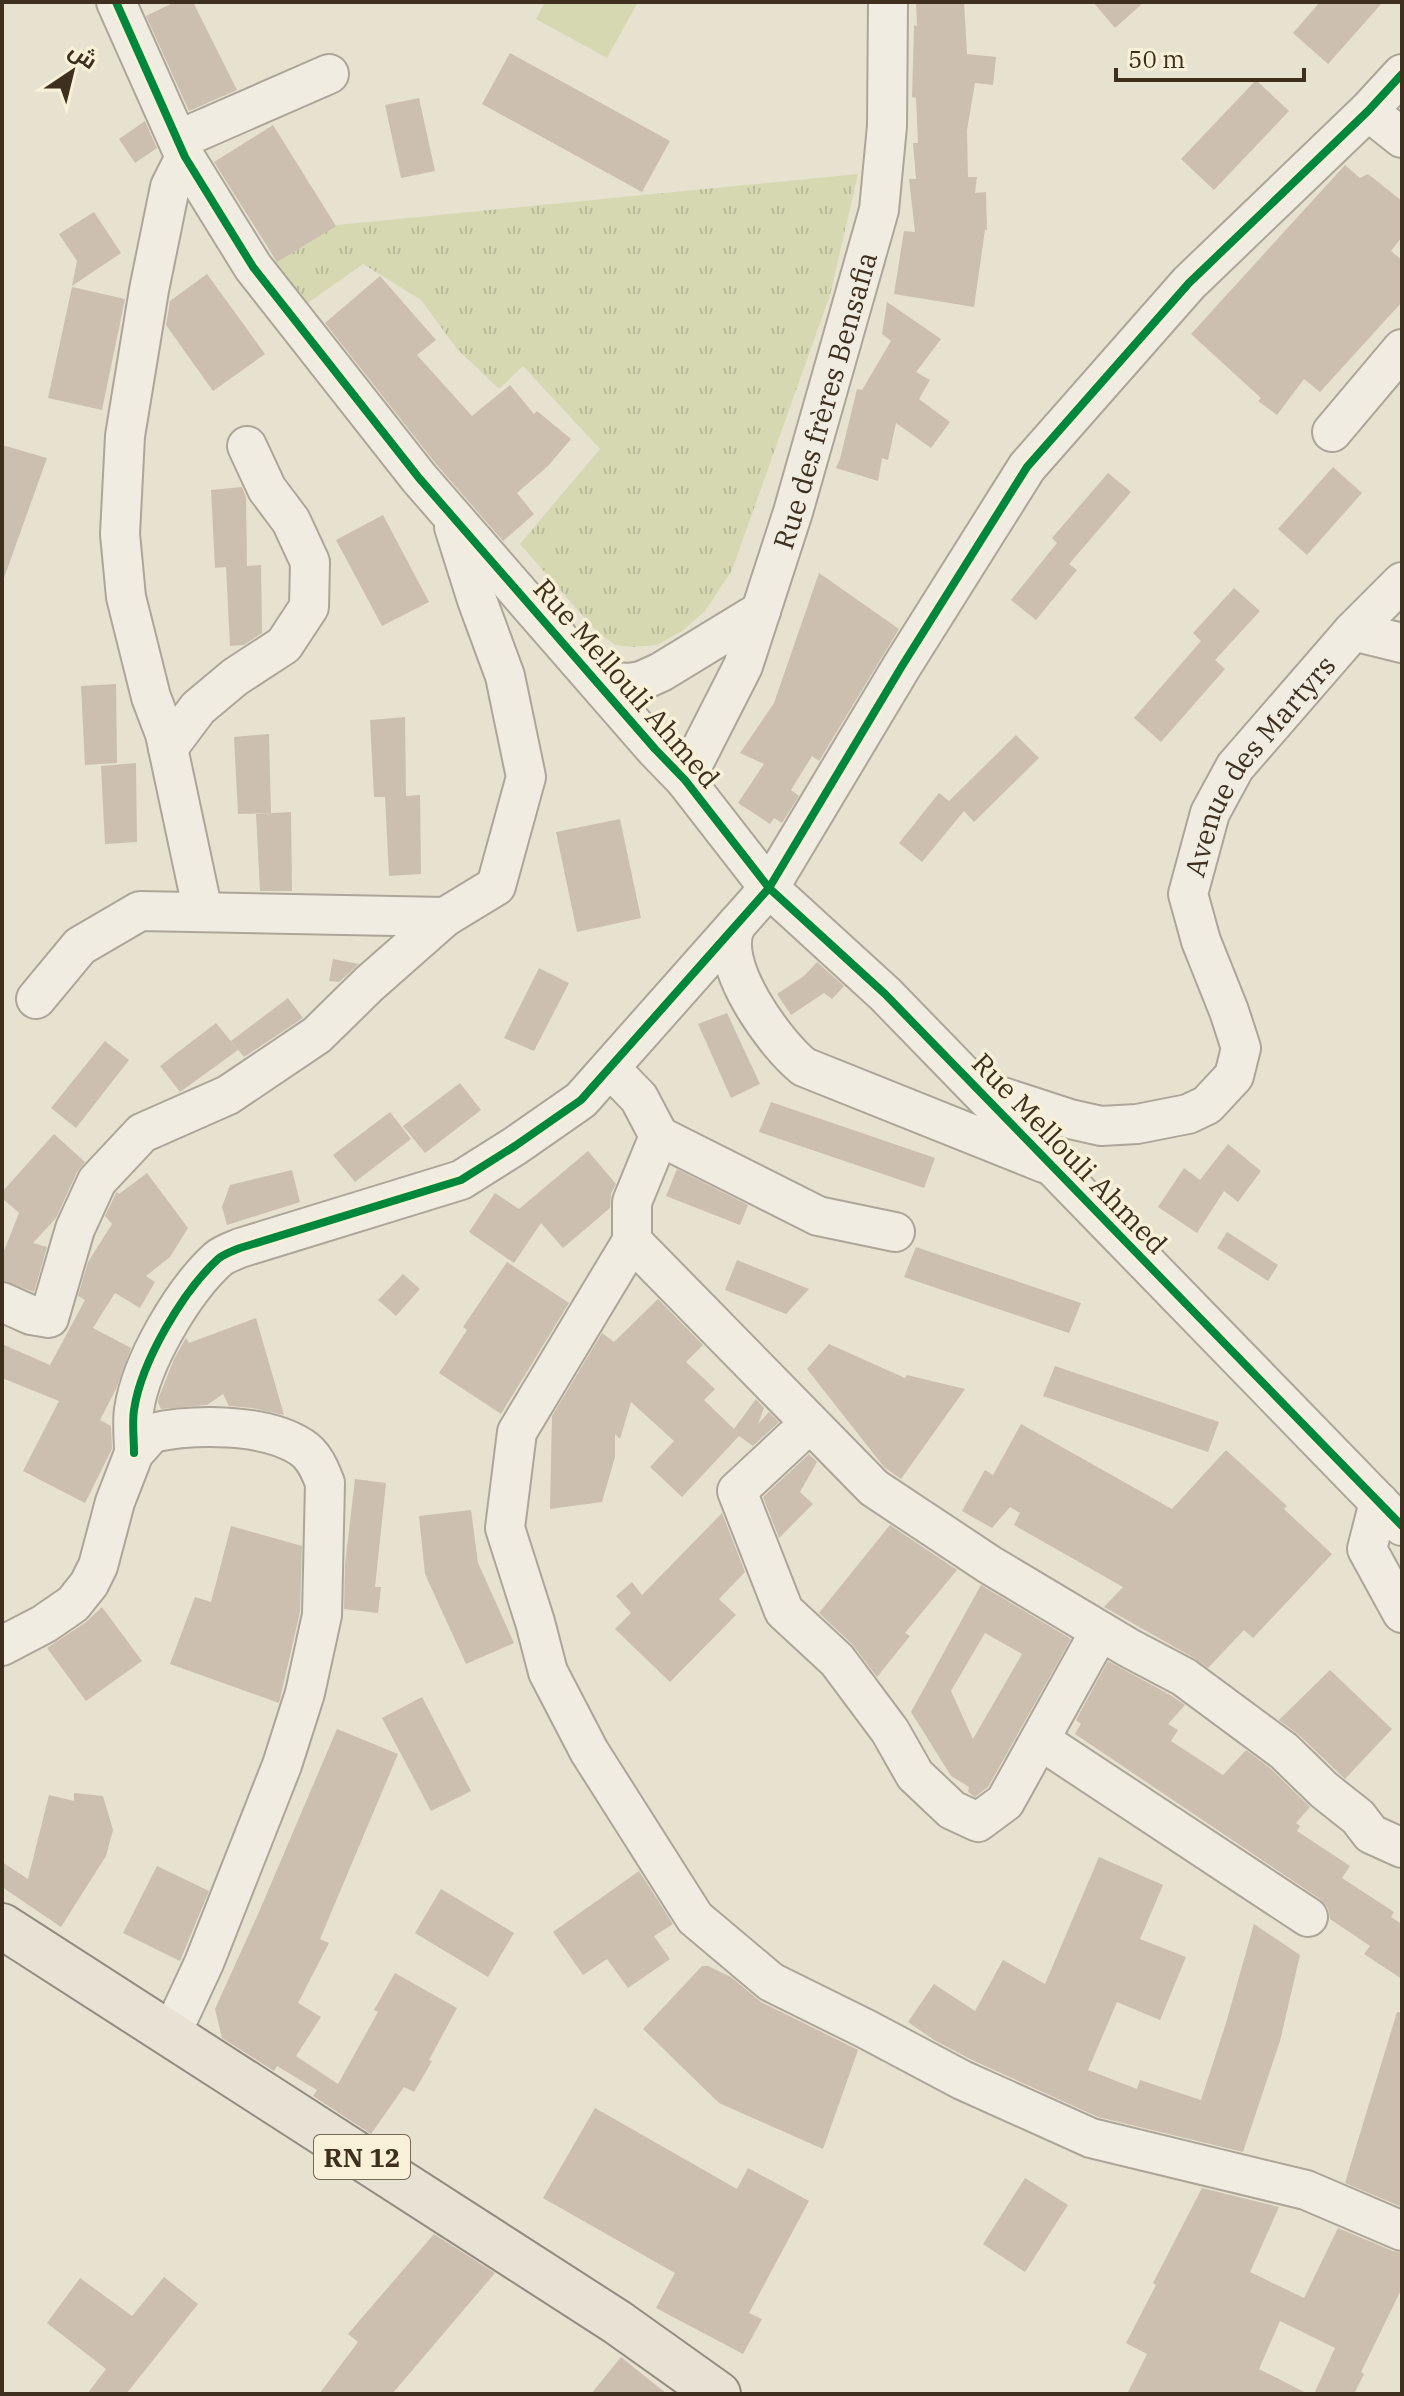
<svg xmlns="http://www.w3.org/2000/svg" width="1404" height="2396" font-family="'IBM Plex Serif',Cairo,serif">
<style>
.grass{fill:url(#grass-tufts)}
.pitch{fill:#d6d8b2}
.building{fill:#ccbfb0;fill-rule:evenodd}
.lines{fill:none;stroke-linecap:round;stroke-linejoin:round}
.minor-casing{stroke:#ada698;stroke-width:42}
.major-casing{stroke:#928c80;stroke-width:48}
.minor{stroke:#f0ece2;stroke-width:38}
.major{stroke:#e7e2d3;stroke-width:44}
.cycleway-casing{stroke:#f8f0d7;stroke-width:13}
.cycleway{stroke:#00873e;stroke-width:8}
.labels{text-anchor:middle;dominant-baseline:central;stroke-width:7;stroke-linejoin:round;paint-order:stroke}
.shield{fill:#f8f0d7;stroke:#766956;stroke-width:2}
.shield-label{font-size:26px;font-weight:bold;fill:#3e2f1f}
.street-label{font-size:28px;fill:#3e2f1f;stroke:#f8f0d7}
</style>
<defs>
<pattern id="grass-tufts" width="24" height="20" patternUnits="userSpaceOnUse" patternTransform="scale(2)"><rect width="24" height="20" fill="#d6d8b2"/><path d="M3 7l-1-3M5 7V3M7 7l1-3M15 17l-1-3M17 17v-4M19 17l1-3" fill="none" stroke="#b9ba99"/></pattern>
</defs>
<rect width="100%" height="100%" fill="#e7e1d0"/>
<!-- grass -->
<path class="grass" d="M 858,174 L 830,295 L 732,570 L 705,611 L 682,631 L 657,645 L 633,647 L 616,645 L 597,632 L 520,544 L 600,449 L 523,366 L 499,389 L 457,349 L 421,300 L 363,264 L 291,315 L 266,232 Z"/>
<!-- pitch -->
<path class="pitch" d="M 545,2 L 638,2 L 607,58 L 536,19 Z"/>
<!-- building -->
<path class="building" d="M 175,2 L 193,2 L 237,90 L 189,111 L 146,16 Z
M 916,2 L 964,2 L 967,54 L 996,57 L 993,85 L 975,83 L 967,130 L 968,177 L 977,177 L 975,193 L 986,192 L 987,230 L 985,230 L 974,307 L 894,294 L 904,231 L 915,232 L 909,179 L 916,179 L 913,143 L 918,143 L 916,98 L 912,97 L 914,25 L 917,26 Z
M 1093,2 L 1144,2 L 1115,28 Z
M 1320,2 L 1383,2 L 1328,64 L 1293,33 Z
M 510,53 L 670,141 L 642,192 L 482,104 Z
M 1256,80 L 1289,111 L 1214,190 L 1181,159 Z
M 419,98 L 435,171 L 401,178 L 385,105 Z
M 145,121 L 157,148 L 135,163 L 119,139 Z
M 273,125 L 336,226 L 277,262 L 214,162 Z
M 1345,165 L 1360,178 L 1368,174 L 1402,201 L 1402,237 L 1391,251 L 1402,260 L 1402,302 L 1320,392 L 1304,379 L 1277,415 L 1258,401 L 1261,398 L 1191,334 Z
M 94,212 L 121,253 L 72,286 L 77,261 L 59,234 Z
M 207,274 L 265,354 L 213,391 L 166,325 L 170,301 Z
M 380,276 L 436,340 L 417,355 L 472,416 L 510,385 L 534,414 L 537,411 L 571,439 L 548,466 L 517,493 L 534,514 L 503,541 L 436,464 L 325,323 Z
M 72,287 L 125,299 L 102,410 L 48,398 Z
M 887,302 L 941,339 L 916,372 L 930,380 L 919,399 L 950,422 L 931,448 L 896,423 L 888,460 L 882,458 L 878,481 L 836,468 L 840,459 L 857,389 L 862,390 L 891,341 L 882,334 Z
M 2,445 L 47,458 L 4,578 L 2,577 Z
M 1333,467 L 1362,493 L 1307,555 L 1278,529 Z
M 1108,473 L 1131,492 L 1069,564 L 1077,570 L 1036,620 L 1011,600 L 1057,543 L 1052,538 Z
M 242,487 L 246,497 L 247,566 L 261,565 L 262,633 L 244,645 L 230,646 L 226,567 L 215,568 L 211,490 Z
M 383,515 L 429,602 L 382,626 L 336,540 Z
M 819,573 L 899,629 L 819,761 L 812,756 L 791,790 L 799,796 L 782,823 L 774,818 L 770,824 L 738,803 L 764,764 L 740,753 L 774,703 Z
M 1234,588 L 1260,611 L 1215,660 L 1225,669 L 1161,742 L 1134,718 L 1201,641 L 1193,633 Z
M 116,684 L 117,763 L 85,765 L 81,686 Z
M 405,717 L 406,796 L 420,795 L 421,874 L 389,876 L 385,797 L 374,797 L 370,720 Z
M 269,734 L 271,813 L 238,814 L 234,737 Z
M 1016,735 L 1039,758 L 974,822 L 964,811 L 922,862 L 899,843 L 939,793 L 949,801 Z
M 136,763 L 137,842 L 105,844 L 101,766 Z
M 291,812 L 292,891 L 260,891 L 256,814 Z
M 620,819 L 641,918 L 577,932 L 556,832 Z
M 333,959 L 359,964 L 339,982 L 329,981 Z
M 817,962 L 844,986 L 832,999 L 824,993 L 791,1015 L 777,994 L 804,976 Z
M 539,968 L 569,983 L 534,1051 L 504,1038 Z
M 288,998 L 303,1018 L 244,1057 L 231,1041 Z
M 727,1013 L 760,1084 L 731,1098 L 698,1024 Z
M 216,1023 L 238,1050 L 180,1092 L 160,1066 Z
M 105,1041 L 129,1060 L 76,1128 L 51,1108 Z
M 460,1083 L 481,1110 L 425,1153 L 403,1126 Z
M 771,1102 L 935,1158 L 924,1188 L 759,1132 Z
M 390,1112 L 411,1139 L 355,1182 L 333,1155 Z
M 54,1134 L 85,1162 L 77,1172 L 56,1218 L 33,1243 L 47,1247 L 34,1292 L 2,1280 L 2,1256 L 19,1213 L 2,1198 L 2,1192 Z
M 1228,1144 L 1261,1171 L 1238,1202 L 1224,1191 L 1197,1233 L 1158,1207 L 1184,1168 L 1200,1180 Z
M 588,1151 L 616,1184 L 611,1194 L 610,1208 L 563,1248 L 541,1223 L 514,1263 L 469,1232 L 495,1193 L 519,1209 Z
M 677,1169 L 748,1205 L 740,1225 L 666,1196 Z
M 292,1170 L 300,1202 L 227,1225 L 222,1207 L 230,1185 Z
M 147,1173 L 188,1228 L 170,1257 L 146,1276 L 155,1282 L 140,1308 L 115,1293 L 93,1328 L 131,1348 L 116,1389 L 100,1420 L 111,1426 L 112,1449 L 85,1503 L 23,1471 L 59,1401 L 2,1378 L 2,1344 L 50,1365 L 85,1300 L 78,1296 L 88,1262 L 112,1224 L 105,1216 L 116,1193 L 117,1192 L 119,1194 Z
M 1227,1232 L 1278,1265 L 1268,1281 L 1217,1248 Z
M 916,1247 L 1081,1303 L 1069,1333 L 904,1277 Z
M 737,1260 L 809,1289 L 786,1314 L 725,1290 Z
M 507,1262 L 569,1303 L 501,1414 L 439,1373 L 467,1330 L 463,1327 Z
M 403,1274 L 420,1289 L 396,1316 L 378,1300 Z
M 658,1299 L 703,1345 L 686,1362 L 715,1389 L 704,1400 L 734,1429 L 756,1399 L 764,1408 L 758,1424 L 769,1412 L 779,1422 L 753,1446 L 739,1436 L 682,1497 L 650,1467 L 674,1441 L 631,1402 L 620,1439 L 615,1434 L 615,1457 L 602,1502 L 550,1509 L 552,1416 L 602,1333 L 614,1342 Z
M 256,1318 L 284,1415 L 252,1408 L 229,1406 L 223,1394 L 207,1405 L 161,1409 L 158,1402 L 159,1397 L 174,1359 L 186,1338 L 189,1343 Z
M 829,1344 L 905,1378 L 907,1375 L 965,1389 L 901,1479 L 884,1467 L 807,1369 Z
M 1055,1366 L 1219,1422 L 1208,1452 L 1043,1396 Z
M 1021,1424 L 1172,1509 L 1226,1450 L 1287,1506 L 1284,1509 L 1332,1554 L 1253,1638 L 1244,1630 L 1208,1668 L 1194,1658 L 1104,1607 L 1123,1587 L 1014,1525 L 1020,1513 L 1010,1507 L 992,1528 L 962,1511 L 985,1470 L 993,1475 Z
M 809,1454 L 817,1462 L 800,1492 L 813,1504 L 779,1538 L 763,1497 Z
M 355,1479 L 386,1483 L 375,1587 L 381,1587 L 378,1613 L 344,1609 L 345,1564 Z
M 471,1510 L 478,1563 L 514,1643 L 466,1664 L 425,1574 L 419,1516 Z
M 722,1513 L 745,1572 L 719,1599 L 736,1615 L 670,1682 L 615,1629 L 631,1613 L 616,1596 L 632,1582 L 642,1595 Z
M 890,1525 L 957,1570 L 905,1633 L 910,1636 L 877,1677 L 852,1644 L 819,1613 Z
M 231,1526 L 302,1546 L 300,1612 L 279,1703 L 170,1664 L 195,1597 L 211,1602 Z
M 981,1585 L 1071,1639 L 988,1787 L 975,1797 L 968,1792 L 969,1787 L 951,1776 L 911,1712 ZM 985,1633 L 1022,1654 L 973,1739 L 951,1691 Z
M 102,1607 L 142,1661 L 86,1701 L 47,1648 L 86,1622 Z
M 1108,1661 L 1172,1696 L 1185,1705 L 1168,1724 L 1178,1730 L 1171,1741 L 1223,1775 L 1246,1750 L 1270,1768 L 1310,1807 L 1296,1823 L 1300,1826 L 1297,1831 L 1350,1866 L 1342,1878 L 1394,1912 L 1391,1917 L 1402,1924 L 1402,1979 L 1364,1954 L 1370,1946 L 1330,1919 L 1328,1908 L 1320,1899 L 1075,1734 L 1081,1724 L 1076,1720 Z
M 1330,1670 L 1392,1729 L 1345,1779 L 1299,1735 L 1279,1720 Z
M 422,1697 L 471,1791 L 431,1811 L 382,1718 Z
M 337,1729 L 398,1754 L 320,1939 L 329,1943 L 298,2003 L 321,2017 L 296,2056 L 338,2084 L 378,2012 L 374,2010 L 395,1973 L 457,2008 L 429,2060 L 432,2061 L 414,2092 L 404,2087 L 371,2134 L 313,2096 L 317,2090 L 277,2066 L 274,2071 L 222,2038 L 215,2009 L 259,1912 Z
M 74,1793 L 103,1796 L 113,1830 L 106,1856 L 61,1927 L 2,1887 L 2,1862 L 28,1879 L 49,1795 L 74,1801 Z
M 1099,1857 L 1163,1885 L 1140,1939 L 1186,1957 L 1160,2020 L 1117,2002 L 1088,2070 L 1137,2089 L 1140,2080 L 1201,2100 L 1226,2023 L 1254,1924 L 1300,1955 L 1280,2041 L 1243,2152 L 1098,2117 L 972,2060 L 934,2040 L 908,2022 L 934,1984 L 975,2011 L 1003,1960 L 1045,1984 Z
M 157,1866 L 209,1891 L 180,1961 L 123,1933 Z
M 639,1871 L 673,1924 L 654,1936 L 670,1959 L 628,1988 L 607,1959 L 583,1975 L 553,1932 Z
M 441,1889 L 514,1933 L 488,1977 L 415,1933 Z
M 702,1966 L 708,1966 L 731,1977 L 761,2002 L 858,2050 L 823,2149 L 719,2103 L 643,2029 Z
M 1397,2012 L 1402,2013 L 1402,2207 L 1345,2183 Z
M 595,2108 L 737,2189 L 748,2168 L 809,2201 L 749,2313 L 762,2319 L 743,2354 L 656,2308 L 675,2273 L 543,2198 Z
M 1025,2178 L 1068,2205 L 1025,2272 L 983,2244 Z
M 1202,2188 L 1279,2207 L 1250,2272 L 1304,2298 L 1338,2228 L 1393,2251 L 1402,2253 L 1402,2288 L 1361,2372 L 1364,2374 L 1354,2394 L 1314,2394 L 1335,2348 L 1280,2321 L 1259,2369 L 1308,2394 L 1127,2394 L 1147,2354 L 1126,2343 L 1156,2285 L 1153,2283 Z
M 434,2234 L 495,2273 L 392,2394 L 319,2394 L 358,2342 L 348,2334 Z
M 164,2277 L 198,2304 L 126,2394 L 87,2394 L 106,2369 L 47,2323 L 80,2278 L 132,2316 Z
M 621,2357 L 667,2394 L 591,2394 Z"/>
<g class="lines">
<!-- minor casing -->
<g class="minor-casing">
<g id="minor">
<path d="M 116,2 L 185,157 L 253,267 L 419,478 L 655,749 L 685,780 L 769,888 L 885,994 L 1402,1526"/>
<path d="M 1368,111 L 1402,138"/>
<path d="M 178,140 L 329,74"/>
<path d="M 185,157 L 170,187 L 149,290 L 125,436 L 120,534 L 126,597 L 151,697 L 165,734 L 203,912"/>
<path d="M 1332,432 L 1402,349"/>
<path d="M 1353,631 L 1402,643"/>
<path d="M 597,681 L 629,683 L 641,681 L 661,672 L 761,611"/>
<path d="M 168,748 L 198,708 L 235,677 L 284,645 L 309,607 L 310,562 L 291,521 L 267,489 L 247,446"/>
<path id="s1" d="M 685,780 L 743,666 L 793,512 L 879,210 L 887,126 L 888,2"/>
<path d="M 737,924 C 714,961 775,1044 804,1067 L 1044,1163"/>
<path d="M 36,999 L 80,946 L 140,911 L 445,917 L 496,886 L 526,777 L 505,676 L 477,600 L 454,527"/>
<path d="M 610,1068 L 639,1098 L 659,1136 L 632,1202 L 632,1241 L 517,1432 L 505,1528 L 535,1622 L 548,1672 L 589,1751 L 695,1918 L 771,1982 L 866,2029 L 962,2080 L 1091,2138 L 1306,2190 L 1402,2231"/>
<path id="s2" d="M 984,1091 L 1070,1119 L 1101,1126 L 1137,1124 L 1188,1114 L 1207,1105 L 1234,1076 L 1241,1048 L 1229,1011 L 1201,941 L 1188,894 L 1210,813 L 1235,767 L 1353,631 L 1402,582"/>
<path d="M 659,1136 L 818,1216 L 895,1232"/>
<path d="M 632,1241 L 874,1488 L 990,1565 L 1129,1648 L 1184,1677 L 1284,1751 L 1324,1790 L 1358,1817 L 1371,1834 L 1402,1848"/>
<path d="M 2,1302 L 31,1315 L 49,1318 L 75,1229 L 97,1181 L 142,1133 L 228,1095 L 317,1035 L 369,984 L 445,917"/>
<path d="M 810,1423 L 737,1491 L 784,1611 L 837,1660 L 890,1731 L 915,1775 L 952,1810 L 978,1822 L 1005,1802 L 1100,1631"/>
<path d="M 134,1453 C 134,1439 132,1423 134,1410 C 141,1362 183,1291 218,1259 C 224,1254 233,1251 240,1248 L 461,1180 L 515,1146 L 581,1100 L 769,888 L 902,666 L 1027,467 L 1189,283 L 1368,111 L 1402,74"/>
<path d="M 1379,1502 L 1367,1549 L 1402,1613"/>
<path d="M 2,1646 L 44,1624 L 73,1604 L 89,1584 L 98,1566 L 115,1502 L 134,1453 L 152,1433 C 193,1424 264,1423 301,1447 C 314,1455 320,1470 325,1483 L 322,1615 L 305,1693 L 282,1765 L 204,1963 L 171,2034"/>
<path d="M 1040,1740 L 1308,1917"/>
</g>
</g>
<!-- major casing -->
<g class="major-casing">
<path id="major" d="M 2,1926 L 617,2322 L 718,2394"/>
</g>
<!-- minor -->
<use href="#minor" class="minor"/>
<!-- major -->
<use href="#major" class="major"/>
<!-- cycleway casing -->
<g class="cycleway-casing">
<path id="cycleway" d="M 116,2 L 185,157 L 253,267 L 419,478 L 655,749 L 685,780 L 769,888 L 885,994 L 1402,1526
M 134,1453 C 134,1439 132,1423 134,1410 C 141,1362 183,1291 218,1259 C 224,1254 233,1251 240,1248 L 461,1180 L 515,1146 L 581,1100 L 769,888 L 902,666 L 1027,467 L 1189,283 L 1368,111 L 1402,74"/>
</g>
<!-- cycleway -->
<use href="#cycleway" class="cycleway"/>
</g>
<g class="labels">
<!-- shield labels -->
<rect class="shield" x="314" y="2135" width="96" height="44" rx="6"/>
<g class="shield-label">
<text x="362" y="2157">RN 12</text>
</g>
<!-- street labels -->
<g class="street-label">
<text stroke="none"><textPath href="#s1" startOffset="406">Rue des frères Bensafia</textPath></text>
<text transform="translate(627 683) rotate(49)">Rue Mellouli Ahmed</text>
<text stroke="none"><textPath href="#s2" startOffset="612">Avenue des Martyrs</textPath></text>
<text transform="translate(1070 1153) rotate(46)">Rue Mellouli Ahmed</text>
</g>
</g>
<!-- border -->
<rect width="1404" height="2396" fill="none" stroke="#3e2f1f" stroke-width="8"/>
<!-- north arrow -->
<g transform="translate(72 72) rotate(35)" stroke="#f8f0d7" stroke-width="6" paint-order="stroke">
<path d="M0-6L14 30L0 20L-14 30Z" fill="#3e2f1f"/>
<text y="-12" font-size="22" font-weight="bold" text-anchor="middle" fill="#3e2f1f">ش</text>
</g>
<!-- scale -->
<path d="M1116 68v12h188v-12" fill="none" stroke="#3e2f1f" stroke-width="4"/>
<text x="1128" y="68" font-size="24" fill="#3e2f1f" stroke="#f8f0d7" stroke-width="6" paint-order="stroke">50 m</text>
</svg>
